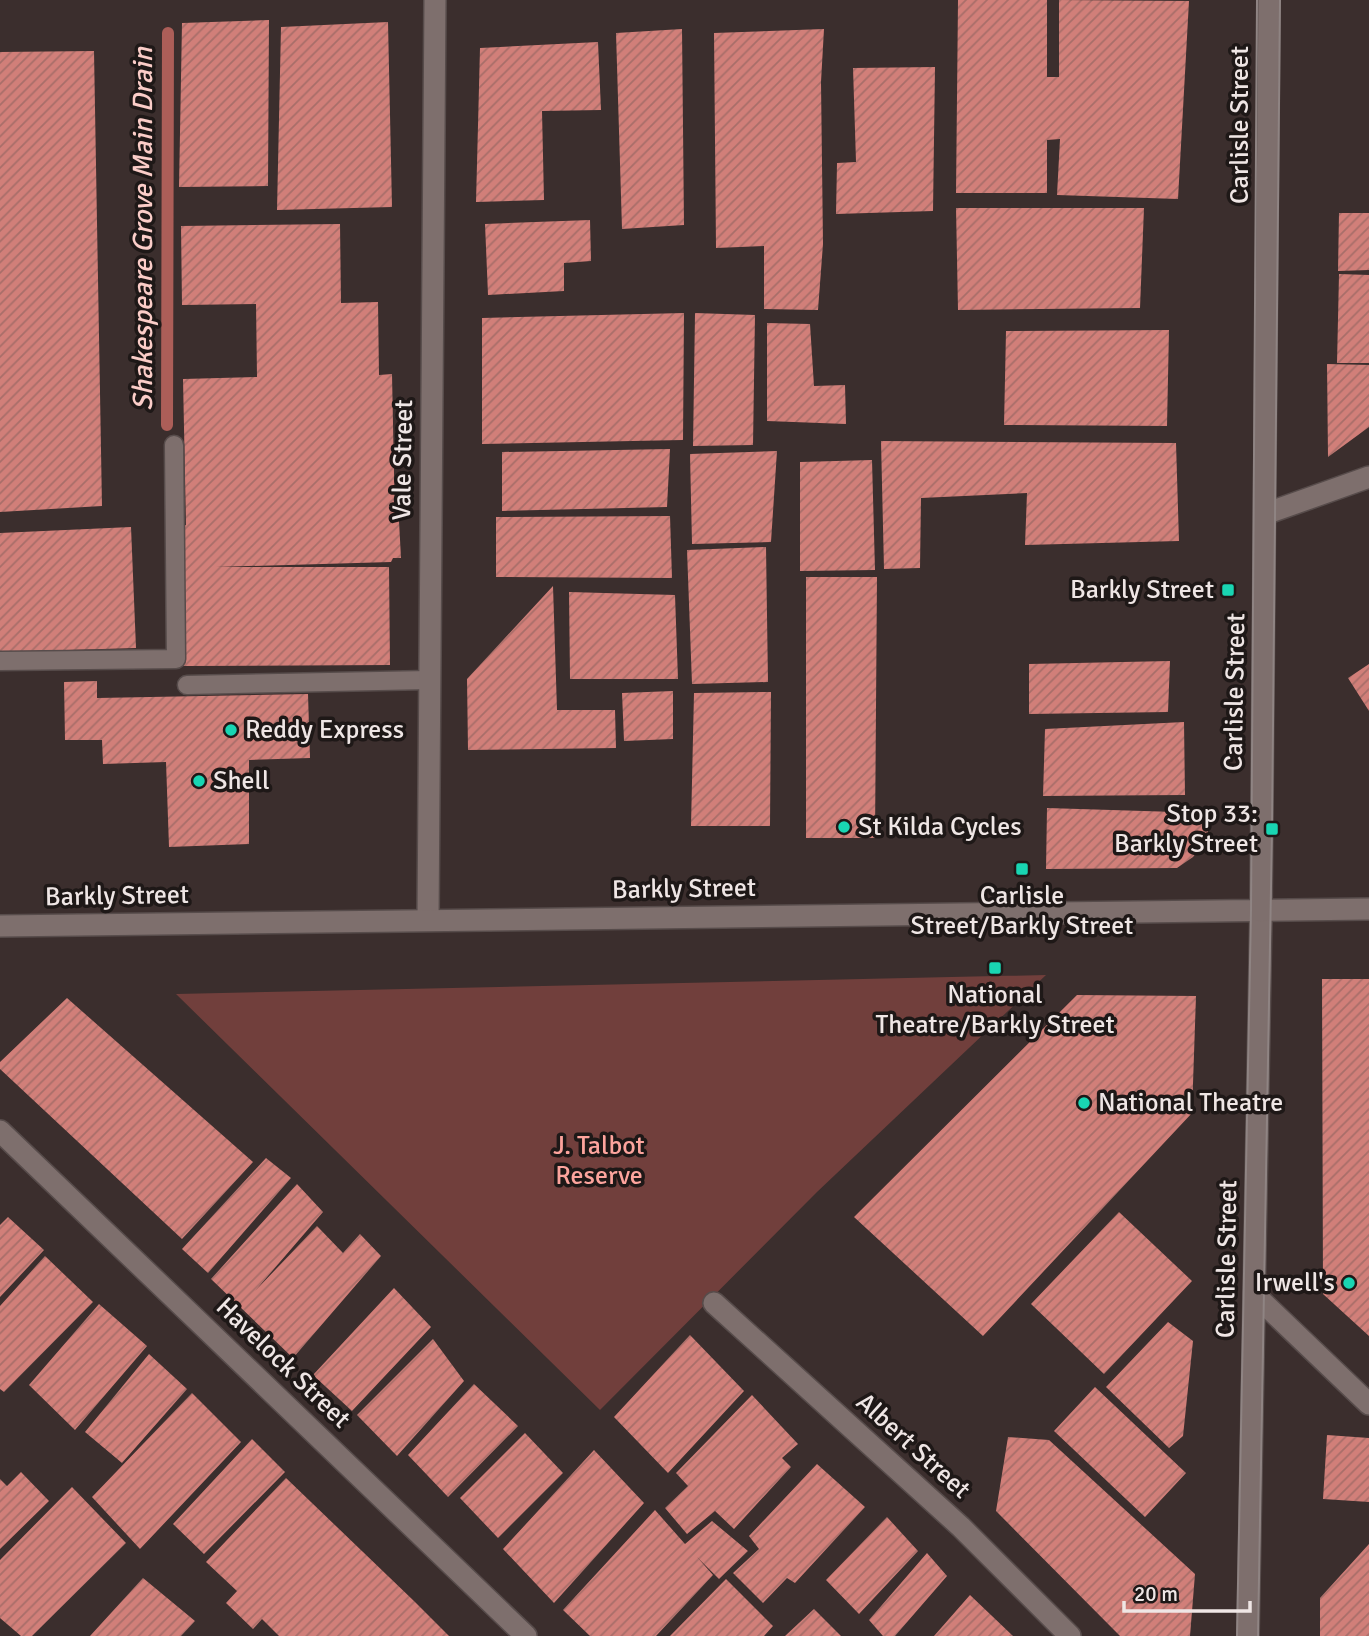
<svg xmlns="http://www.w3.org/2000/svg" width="1369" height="1636" font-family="Signika,sans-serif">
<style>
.park{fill:#713f3c}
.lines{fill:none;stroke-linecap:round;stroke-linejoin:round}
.stream{stroke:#ac5e58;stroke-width:12}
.building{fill:url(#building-hatch)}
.service-casing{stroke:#574c4b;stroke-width:21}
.minor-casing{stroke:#574c4b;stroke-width:24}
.tertiary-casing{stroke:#574c4b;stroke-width:24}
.secondary-casing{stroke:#574c4b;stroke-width:24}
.service{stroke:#7e6f6d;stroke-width:18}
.minor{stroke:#7e6f6d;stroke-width:21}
.tertiary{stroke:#7e6f6d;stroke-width:21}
.secondary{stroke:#7e6f6d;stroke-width:21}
.tram{stroke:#8f8483;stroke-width:2}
.poi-dot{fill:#19d5b2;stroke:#1e1817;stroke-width:2.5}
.labels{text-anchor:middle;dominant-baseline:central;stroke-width:7;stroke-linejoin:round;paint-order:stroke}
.street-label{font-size:26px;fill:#efe6e5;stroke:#1e1817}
.poi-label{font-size:26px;fill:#efe6e5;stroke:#1e1817;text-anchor:start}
.park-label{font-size:26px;fill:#fda49d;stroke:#1e1817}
.water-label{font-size:28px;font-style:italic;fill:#fbcdc8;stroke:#1e1817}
</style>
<defs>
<pattern id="building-hatch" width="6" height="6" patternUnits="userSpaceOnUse" patternTransform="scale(1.75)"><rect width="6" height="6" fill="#d17f79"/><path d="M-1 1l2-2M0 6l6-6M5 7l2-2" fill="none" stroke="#a86e69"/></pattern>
</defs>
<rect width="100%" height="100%" fill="#3b2e2d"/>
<!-- park -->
<path class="park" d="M 1046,975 L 817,1192 L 600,1410 L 176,994 Z"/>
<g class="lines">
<!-- stream -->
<path class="stream" d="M 167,425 L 168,33"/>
</g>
<!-- building -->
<path class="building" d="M 958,0 L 1047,0 L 1047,77 L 1059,77 L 1059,0 L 1189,1 L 1178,199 L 1057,195 L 1060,139 L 1047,140 L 1047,193 L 956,193 Z
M 269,20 L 268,186 L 179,187 L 182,23 Z
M 388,22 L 392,207 L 277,210 L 281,27 Z
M 682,29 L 684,225 L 622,229 L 616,33 Z
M 824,29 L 821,82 L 823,244 L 818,310 L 764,309 L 764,246 L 716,248 L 714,33 Z
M 598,42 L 601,110 L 542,111 L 544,200 L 476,202 L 480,48 Z
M 94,51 L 102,506 L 0,512 L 0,52 Z
M 935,67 L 933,211 L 836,214 L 837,163 L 856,162 L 853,68 Z
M 956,208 L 1144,208 L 1140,308 L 958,310 Z
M 1339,213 L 1369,213 L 1369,270 L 1338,271 Z
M 590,220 L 591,261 L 564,263 L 564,291 L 488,295 L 485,224 Z
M 340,224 L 341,303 L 378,302 L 379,375 L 392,374 L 395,522 L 399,521 L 401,558 L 393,558 L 391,562 L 216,567 L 389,567 L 390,665 L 183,666 L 184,565 L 176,527 L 186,525 L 183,379 L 257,377 L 256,304 L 182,305 L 181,226 Z
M 1339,274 L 1369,275 L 1369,363 L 1337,363 Z
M 684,313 L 683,440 L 482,444 L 482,318 Z
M 695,313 L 755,315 L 753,445 L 693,446 Z
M 767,323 L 810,324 L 814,386 L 845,385 L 846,424 L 767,421 Z
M 1169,330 L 1167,426 L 1004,425 L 1006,331 Z
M 1327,364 L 1369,365 L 1369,427 L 1328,457 Z
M 881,441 L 1176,443 L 1179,541 L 1025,545 L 1027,493 L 921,498 L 920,568 L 884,569 Z
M 670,449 L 667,507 L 502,511 L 502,452 Z
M 777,451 L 771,542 L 692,544 L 690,454 Z
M 872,460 L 875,570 L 800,571 L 800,462 Z
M 670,516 L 672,578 L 496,577 L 496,517 Z
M 131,527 L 136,648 L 0,652 L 0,533 Z
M 766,547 L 768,682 L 692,684 L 687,550 Z
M 806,577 L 877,577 L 875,838 L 806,838 Z
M 553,586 L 557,710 L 615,710 L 616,748 L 468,750 L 467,679 Z
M 569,592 L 675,595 L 678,679 L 570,679 Z
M 1170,661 L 1168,712 L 1029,714 L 1029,664 Z
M 1369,664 L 1369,711 L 1348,678 Z
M 97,681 L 97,698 L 308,694 L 310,758 L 249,760 L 249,844 L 169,847 L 166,762 L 103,764 L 102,740 L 65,740 L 64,682 Z
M 673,691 L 673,739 L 624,741 L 622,693 Z
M 771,692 L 770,826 L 691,826 L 694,693 Z
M 1184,722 L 1185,795 L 1043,796 L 1045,729 Z
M 1047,808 L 1208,813 L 1208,837 L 1193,857 L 1177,868 L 1046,869 Z
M 1322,979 L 1369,979 L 1369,1336 L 1323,1294 Z
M 1077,995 L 1196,996 L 1192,1113 L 983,1336 L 854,1217 Z
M 67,998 L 253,1162 L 182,1239 L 0,1069 L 0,1062 Z
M 266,1158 L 291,1178 L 208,1273 L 182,1249 Z
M 297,1184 L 323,1212 L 255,1291 L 317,1226 L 343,1253 L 360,1234 L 381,1256 L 293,1358 L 211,1279 Z
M 1119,1212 L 1192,1281 L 1104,1374 L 1031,1304 Z
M 8,1217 L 44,1250 L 0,1297 L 0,1225 Z
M 45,1256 L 93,1302 L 4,1392 L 0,1389 L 0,1306 Z
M 394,1288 L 431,1327 L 352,1411 L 313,1375 Z
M 99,1304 L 147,1346 L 75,1430 L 29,1385 Z
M 1168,1322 L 1193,1341 L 1183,1436 L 1169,1448 L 1106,1387 Z
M 690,1335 L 744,1391 L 668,1473 L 614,1417 Z
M 433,1339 L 464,1381 L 397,1456 L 357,1415 Z
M 149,1354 L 187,1389 L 122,1463 L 85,1432 Z
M 474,1384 L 518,1426 L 448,1497 L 408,1455 Z
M 1095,1387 L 1186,1473 L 1145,1517 L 1054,1431 Z
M 192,1393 L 241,1442 L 140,1549 L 92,1497 Z
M 752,1395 L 798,1444 L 782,1458 L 791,1467 L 734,1529 L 715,1511 L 687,1534 L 665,1508 L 688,1486 L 676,1473 Z
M 525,1433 L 563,1473 L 498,1538 L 460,1498 Z
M 1327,1435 L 1369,1438 L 1369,1502 L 1323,1499 Z
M 1008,1437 L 1049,1440 L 1195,1574 L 1190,1636 L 1120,1636 L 996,1511 Z
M 252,1439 L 285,1472 L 204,1554 L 173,1524 Z
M 594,1450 L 644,1503 L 554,1603 L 503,1549 Z
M 817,1464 L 865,1507 L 795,1583 L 787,1578 L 763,1603 L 733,1573 L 759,1549 L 749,1536 Z
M 21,1472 L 49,1501 L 0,1549 L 0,1479 L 7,1486 Z
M 286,1478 L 414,1601 L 449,1636 L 279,1636 L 262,1619 L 253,1629 L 226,1603 L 237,1591 L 206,1562 Z
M 72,1487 L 126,1543 L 32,1636 L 21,1636 L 0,1618 L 0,1560 Z
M 655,1510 L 685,1544 L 712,1521 L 748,1551 L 719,1579 L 697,1557 L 713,1575 L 656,1636 L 590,1636 L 563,1610 Z
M 887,1517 L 918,1551 L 859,1614 L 826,1580 Z
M 1369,1544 L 1369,1636 L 1320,1636 L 1320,1598 Z
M 927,1553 L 947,1576 L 895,1636 L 883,1636 L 869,1620 Z
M 143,1578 L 195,1621 L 181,1636 L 90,1636 Z
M 726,1579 L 773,1626 L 764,1636 L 670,1636 Z
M 970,1595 L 1013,1636 L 934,1636 Z
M 814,1609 L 841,1636 L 785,1636 Z"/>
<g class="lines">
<!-- service casing -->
<g class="service-casing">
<path id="service" d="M 0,661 L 176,659 L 174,445
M 187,685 L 429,680"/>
</g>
<!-- minor casing -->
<g class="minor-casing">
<path id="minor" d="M 1265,514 L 1369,477
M 428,920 L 435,0
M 0,1131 L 526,1636
M 1254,1294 L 1369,1404
M 714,1303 L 961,1527 L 1070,1636"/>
</g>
<!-- tertiary casing -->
<g class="tertiary-casing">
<path id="tertiary" d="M 1248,1636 L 1261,911"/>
</g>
<!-- secondary casing -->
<g class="secondary-casing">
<path id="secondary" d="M 1261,911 L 1269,0
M 0,926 L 1369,909"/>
</g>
<!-- service -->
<use href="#service" class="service"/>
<!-- minor -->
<use href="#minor" class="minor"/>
<!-- tertiary -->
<use href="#tertiary" class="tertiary"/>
<!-- secondary -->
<use href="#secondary" class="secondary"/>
<!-- tram -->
<path class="tram" d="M 1237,1636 L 1251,911 L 1257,0
M 1258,1636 L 1272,829 L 1280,0"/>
</g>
<!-- markers -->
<g class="poi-dot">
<rect x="1221" y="583" width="14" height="14" rx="3.5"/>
<circle cx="231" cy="730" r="7"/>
<circle cx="199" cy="781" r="7"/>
<circle cx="844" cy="827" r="7"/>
<rect x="1265" y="822" width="14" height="14" rx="3.5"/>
<rect x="1015" y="862" width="14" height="14" rx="3.5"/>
<rect x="988" y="961" width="14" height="14" rx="3.5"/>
<circle cx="1084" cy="1103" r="7"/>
<circle cx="1349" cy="1283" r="7"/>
</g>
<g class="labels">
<!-- street labels -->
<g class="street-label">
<text transform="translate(1240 125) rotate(-90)">Carlisle Street</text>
<text transform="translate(403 460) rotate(-89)">Vale Street</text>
<text transform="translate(1235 692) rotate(-89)">Carlisle Street</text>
<text transform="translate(684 889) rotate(-1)">Barkly Street</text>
<text transform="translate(117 896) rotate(-1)">Barkly Street</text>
<text transform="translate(1227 1259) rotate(-89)">Carlisle Street</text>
<text transform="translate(283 1363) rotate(44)">Havelock Street</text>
<text transform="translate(913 1446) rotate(42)">Albert Street</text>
</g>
<!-- poi labels -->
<g class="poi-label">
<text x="1214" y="590" text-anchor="end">Barkly Street</text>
<text x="245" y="730">Reddy Express</text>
<text x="213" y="781">Shell</text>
<text x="1258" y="814" text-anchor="end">Stop 33:<tspan x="1258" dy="30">Barkly Street</tspan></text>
<text x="858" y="827">St Kilda Cycles</text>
<text x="1022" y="896" text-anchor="middle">Carlisle<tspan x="1022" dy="30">Street/Barkly Street</tspan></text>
<text x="995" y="995" text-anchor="middle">National<tspan x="995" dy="30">Theatre/Barkly Street</tspan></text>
<text x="1098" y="1103">National Theatre</text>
<text x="1335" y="1283" text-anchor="end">Irwell's</text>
</g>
<!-- park labels -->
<g class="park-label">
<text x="599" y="1146">J. Talbot<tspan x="599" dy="30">Reserve</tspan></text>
</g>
<!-- water labels -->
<g class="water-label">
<text transform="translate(143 229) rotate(-90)">Shakespeare Grove Main Drain</text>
</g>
</g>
<!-- scale -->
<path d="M1124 1601v10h126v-10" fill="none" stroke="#efe6e5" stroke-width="3.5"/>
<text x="1134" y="1601" font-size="21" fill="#efe6e5" stroke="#1e1817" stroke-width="5" paint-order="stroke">20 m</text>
</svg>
